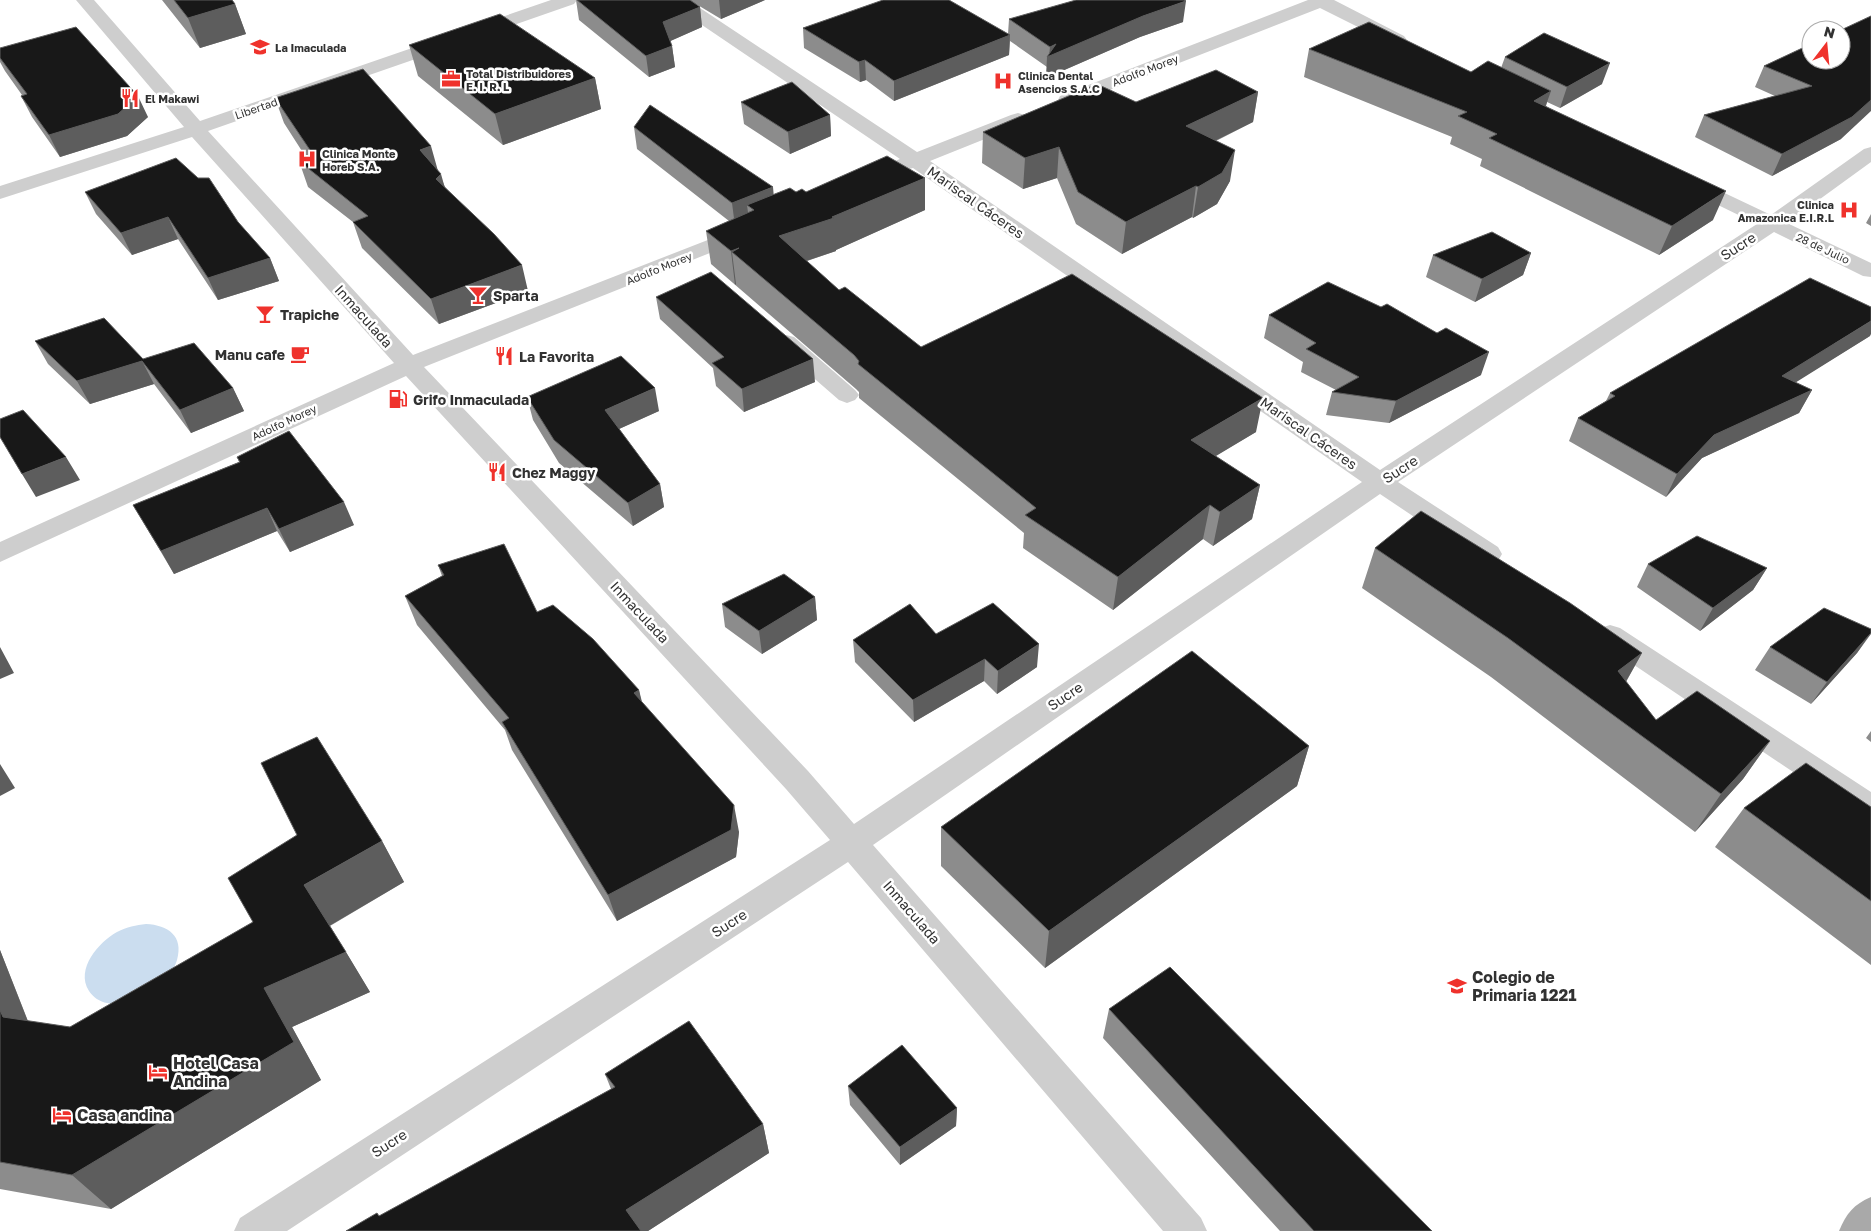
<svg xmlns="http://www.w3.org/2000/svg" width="1871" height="1231" font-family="'Golos Text',sans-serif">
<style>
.water{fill:#cbddef}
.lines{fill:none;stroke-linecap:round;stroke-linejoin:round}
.minor{fill:#cecece;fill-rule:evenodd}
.major{fill:#a9a9a9;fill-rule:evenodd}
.wall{fill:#8c8c8c}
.shaded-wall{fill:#5d5d5d}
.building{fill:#181818;stroke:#5d5d5d}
.labels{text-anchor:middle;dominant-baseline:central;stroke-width:5;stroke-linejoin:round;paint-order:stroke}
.far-poi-label{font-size:11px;font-weight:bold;fill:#313131;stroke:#fff;text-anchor:start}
.far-street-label{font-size:11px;fill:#313131;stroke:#fff}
.street-label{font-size:14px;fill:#313131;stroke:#fff}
.poi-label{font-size:14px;font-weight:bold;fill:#313131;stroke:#fff;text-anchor:start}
.near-poi-label{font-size:16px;font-weight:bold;fill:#313131;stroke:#fff;text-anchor:start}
</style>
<rect width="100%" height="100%" fill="#fff"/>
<!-- water -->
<path class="water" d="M 146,924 C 168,925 184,936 177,960 C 175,966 171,975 166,979 C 159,985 131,999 122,1002 C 119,1004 112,1004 107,1003 C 100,1002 93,997 89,991 C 75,969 99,942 117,932 C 127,927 136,925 146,924 Z"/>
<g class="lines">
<!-- minor -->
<path class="minor" d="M 76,0 L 94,0 L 200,121 L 551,0 L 577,0 L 574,4 L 208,131 L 413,355 L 736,229 L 743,227 L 750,229 L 754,233 L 750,237 L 424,367 L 808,771 L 854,824 L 1362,482 L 913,168 L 902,171 L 895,169 L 892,165 L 895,161 L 900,159 L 671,4 L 668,0 L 688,0 L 917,152 L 1011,115 L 1018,113 L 1025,115 L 1028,119 L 1025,123 L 930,161 L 1380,470 L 1757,224 L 1681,187 L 1678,183 L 1681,179 L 1688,177 L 1695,179 L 1771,215 L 1864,149 L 1871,147 L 1871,162 L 1787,223 L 1871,263 L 1871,277 L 1863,276 L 1774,232 L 1398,482 L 1498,547 L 1502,554 L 1498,561 L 1489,563 L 1480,561 L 1380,494 L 873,845 L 1201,1218 L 1207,1231 L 1163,1231 L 848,862 L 287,1231 L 234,1231 L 240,1218 L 830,840 L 786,789 L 406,376 L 0,562 L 0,542 L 394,363 L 192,137 L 0,199 L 0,186 L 184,127 Z
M 1308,0 L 1334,0 L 1404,36 L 1407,40 L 1404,44 L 1398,45 L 1392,44 L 1320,8 L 1074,104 L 1067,106 L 1060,104 L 1058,100 L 1060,96 Z
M 786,335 L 794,337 L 855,390 L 859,395 L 855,400 L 847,403 L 839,400 L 778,347 L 775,342 L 778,337 Z
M 1610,625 L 1620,628 L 1871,792 L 1871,821 L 1860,817 L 1600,642 L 1596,635 L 1600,628 Z"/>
<!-- major -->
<path class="major" d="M 1871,1197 L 1871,1231 L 1839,1231 C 1846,1214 1854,1204 1871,1197 Z"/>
</g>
<!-- wall -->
<path class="wall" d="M 162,0 L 232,0 L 235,4 L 246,34 L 200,48 Z
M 576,0 L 765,0 L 721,19 L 696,4 L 700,7 L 702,27 L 670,41 L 672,46 L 675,67 L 649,77 L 579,20 Z
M 1009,19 L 1183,22 L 1140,37 L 1046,78 L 1047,67 L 1010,41 L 1009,55 L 894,101 L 866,80 L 860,82 L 804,48 L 803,28 L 1008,34 Z
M 1811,44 L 1841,139 L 1772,176 L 1695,137 L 1704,115 L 1775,96 L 1755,87 L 1764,66 Z
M 409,45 L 595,78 L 601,109 L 503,145 L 418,76 Z
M 0,48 L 148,117 L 127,136 L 60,157 L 32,117 L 21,96 L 22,95 L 5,71 L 0,62 Z
M 1309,49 L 1471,72 L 1501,68 L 1505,57 L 1602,84 L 1560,108 L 1547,102 L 1546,106 L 1713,220 L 1659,255 L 1480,166 L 1482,159 L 1450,144 L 1452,137 L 1304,77 Z
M 1258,92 L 1253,122 L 1216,141 L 1230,181 L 1217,204 L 1193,218 L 1192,217 L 1122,254 L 1076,224 L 1057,178 L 1023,189 L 982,163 L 983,132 L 1136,102 Z
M 275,98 L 438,171 L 445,187 L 528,291 L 439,324 L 362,248 L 353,222 L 308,187 L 299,161 L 307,159 L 284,123 Z
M 741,102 L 830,115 L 831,136 L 790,154 L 744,124 Z
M 634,127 L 773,195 L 796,192 L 806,192 L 925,178 L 925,210 L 836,250 L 836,251 L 807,261 L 839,290 L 921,347 L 1256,432 L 1215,456 L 1260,485 L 1252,519 L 1213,546 L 1203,539 L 1113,610 L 1023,548 L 1024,533 L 859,398 L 859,392 L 856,389 L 711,264 L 706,231 L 729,221 L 637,149 Z
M 85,192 L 238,222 L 270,258 L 279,281 L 218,300 L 178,239 L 132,255 L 96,214 Z
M 1871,214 L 1871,226 L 1866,223 Z
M 1531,253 L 1523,275 L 1475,302 L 1426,277 L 1433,255 Z
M 656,297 L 815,382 L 744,412 L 716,386 L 713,368 L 660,319 Z
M 1269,315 L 1481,375 L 1389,423 L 1326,415 L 1332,392 L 1336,390 L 1301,372 L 1303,362 L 1264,338 Z
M 1870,336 L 1795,382 L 1812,390 L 1799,413 L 1702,458 L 1666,497 L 1569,441 L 1578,418 L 1606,401 L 1610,393 Z
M 35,341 L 143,359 L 233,388 L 244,411 L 191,433 L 154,384 L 90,404 L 48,364 Z
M 527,397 L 659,411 L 619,429 L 660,484 L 664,507 L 633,526 L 559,463 L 533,420 Z
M 237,457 L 354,525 L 290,552 L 277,531 L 174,574 L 133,505 L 239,462 Z
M 1375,548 L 1642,653 L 1626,682 L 1656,720 L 1770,741 L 1743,779 L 1695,832 L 1491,677 L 1362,588 Z
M 1648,564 L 1767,568 L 1753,590 L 1700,631 L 1637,587 Z
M 438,565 L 537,612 L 639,690 L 641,701 L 739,832 L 736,857 L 617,921 L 512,750 L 505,730 L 417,625 L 405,596 L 442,576 Z
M 815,597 L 817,620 L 762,654 L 725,627 L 722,604 Z
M 1871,629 L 1871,634 L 1857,653 L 1811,704 L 1755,670 L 1770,647 Z
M 853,640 L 1037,667 L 997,694 L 984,681 L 914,722 L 855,662 Z
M 1871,731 L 1871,742 L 1866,738 Z
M 1309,746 L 1297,786 L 1045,968 L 941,866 L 941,827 Z
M 1871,807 L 1871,965 L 1715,847 L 1744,808 Z
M 382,841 L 404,882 L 330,926 L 370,992 L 292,1027 L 321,1080 L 111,1209 L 0,1189 L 0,950 L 28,1021 L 70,1027 L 253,922 Z
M 1109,1009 L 1432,1231 L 1280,1231 L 1103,1038 Z
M 605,1074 L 763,1124 L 769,1153 L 648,1231 L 346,1231 L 379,1216 L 611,1089 Z
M 848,1086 L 957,1108 L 956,1126 L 900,1165 L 850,1105 Z"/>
<!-- shaded-wall -->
<path class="shaded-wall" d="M 719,0 L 765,0 L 721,19 Z
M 1186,1 L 1183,22 L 1140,37 L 1046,78 L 1047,57 L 1049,56 L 1050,47 Z
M 235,4 L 246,34 L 200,48 L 188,18 Z
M 700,7 L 702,27 L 666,43 L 663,22 Z
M 1010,35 L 1009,55 L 894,101 L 894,81 Z
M 672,46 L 675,67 L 649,77 L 646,56 Z
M 865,60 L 866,80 L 860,82 L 859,62 Z
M 1610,63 L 1602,84 L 1560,108 L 1567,87 Z
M 595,78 L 601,109 L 503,145 L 495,114 Z
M 1551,91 L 1541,119 L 1534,101 Z
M 1258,92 L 1253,122 L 1182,157 L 1186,126 Z
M 138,96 L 148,117 L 127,136 L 60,157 L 49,135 Z
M 1871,100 L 1871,111 L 1841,139 L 1772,176 L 1782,154 Z
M 830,115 L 831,136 L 790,154 L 788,132 Z
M 431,146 L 438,171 L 420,150 Z
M 1059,147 L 1057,178 L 1023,189 L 1025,158 Z
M 1235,150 L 1230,181 L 1217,204 L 1193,218 L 1198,187 Z
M 441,174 L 448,199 L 436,179 Z
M 925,178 L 925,210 L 836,250 L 836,251 L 782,269 L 779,236 L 832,217 Z
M 1196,186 L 1192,217 L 1122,254 L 1126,222 Z
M 773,187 L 775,209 L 747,205 L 749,220 L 735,226 L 732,203 Z
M 1726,191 L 1713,220 L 1659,255 L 1672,226 Z
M 168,217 L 178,239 L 132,255 L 121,233 Z
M 739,248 L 732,252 L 736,284 L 735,285 L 731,251 Z
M 1531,253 L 1523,275 L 1475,302 L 1482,279 Z
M 270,258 L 279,281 L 218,300 L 208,278 Z
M 522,265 L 528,291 L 439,324 L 431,299 Z
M 1871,321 L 1871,334 L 1870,336 L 1769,399 L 1782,376 Z
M 1489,352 L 1481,375 L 1389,423 L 1396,401 Z
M 813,359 L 815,382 L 744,412 L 742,389 Z
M 142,361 L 154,384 L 90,404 L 77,381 Z
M 233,388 L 244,411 L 191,433 L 180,410 Z
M 655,388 L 659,411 L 610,433 L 605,410 Z
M 1812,390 L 1799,413 L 1702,458 L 1666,497 L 1677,474 L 1714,435 Z
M 1263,398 L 1256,432 L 1186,474 L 1191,440 Z
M 66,457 L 80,480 L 36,497 L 22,474 Z
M 660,484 L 664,507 L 633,526 L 628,503 Z
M 1260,485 L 1252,519 L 1213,546 L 1220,512 Z
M 344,502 L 354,525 L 290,552 L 279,529 Z
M 1210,505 L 1203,539 L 1113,610 L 1118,577 Z
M 267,508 L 277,531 L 174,574 L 161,551 Z
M 1767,568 L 1753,590 L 1700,631 L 1713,608 Z
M 815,597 L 817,620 L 762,654 L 759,631 Z
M 1871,633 L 1857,653 L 1811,704 L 1827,682 Z
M 1039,644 L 1037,667 L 997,694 L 998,671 Z
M 0,647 L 14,673 L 0,679 Z
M 1642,653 L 1620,692 L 1618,671 Z
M 985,659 L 984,681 L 914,722 L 913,700 Z
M 639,690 L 646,718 L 634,693 Z
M 1770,741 L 1743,779 L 1695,832 L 1721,794 Z
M 1309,746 L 1297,786 L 1045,968 L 1049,931 Z
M 0,764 L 15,788 L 0,796 Z
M 734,805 L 739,832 L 736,857 L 617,921 L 608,895 Z
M 382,841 L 404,882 L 329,926 L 304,885 Z
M 0,950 L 41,1055 L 3,1017 L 0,1010 Z
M 346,952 L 370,992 L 292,1027 L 321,1080 L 111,1209 L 72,1175 L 264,988 Z
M 957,1108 L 956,1126 L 900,1165 L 900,1147 Z
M 763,1124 L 769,1153 L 648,1231 L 635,1231 L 626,1210 Z"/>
<!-- building -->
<path class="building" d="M 174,0 L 232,0 L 235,4 L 188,18 Z
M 577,0 L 690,0 L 700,7 L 663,22 L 672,46 L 646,56 Z
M 883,0 L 949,0 L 1010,35 L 894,81 L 865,60 L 859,62 L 803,28 Z
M 1076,0 L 1184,0 L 1186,1 L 1143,16 L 1047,57 L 1056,44 L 1050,47 L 1009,19 Z
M 500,14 L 595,78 L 495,114 L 409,45 Z
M 1871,16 L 1871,100 L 1852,117 L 1782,154 L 1704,115 L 1812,86 L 1764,66 L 1811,44 L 1811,60 L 1841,60 L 1841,30 Z
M 1369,22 L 1471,72 L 1488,61 L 1551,91 L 1534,101 L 1726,191 L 1672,226 L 1489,138 L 1497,134 L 1458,116 L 1467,112 L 1309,49 Z
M 76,27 L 138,96 L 118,114 L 49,135 L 21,96 L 27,94 L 0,58 L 0,48 Z
M 1544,33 L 1610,63 L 1567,87 L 1505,57 Z
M 363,69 L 431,146 L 420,150 L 441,174 L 436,179 L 494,234 L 522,265 L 431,299 L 353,222 L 368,216 L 299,161 L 314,156 L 275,98 Z
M 1216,70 L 1258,92 L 1186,126 L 1235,150 L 1222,173 L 1198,187 L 1196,186 L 1126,222 L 1078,192 L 1059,147 L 1025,158 L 983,132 L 1097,84 L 1136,102 Z
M 792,82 L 830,115 L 788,132 L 741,102 Z
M 650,105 L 773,187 L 732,203 L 634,127 Z
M 887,156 L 925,178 L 832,217 L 834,218 L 779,236 L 839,290 L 845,287 L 921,347 L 1072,274 L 1263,398 L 1191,440 L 1260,485 L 1220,512 L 1210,505 L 1118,577 L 1025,515 L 1036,508 L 858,364 L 859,361 L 854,355 L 732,252 L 739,248 L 731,251 L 706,231 L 754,210 L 747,205 L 790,188 L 796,192 L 802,189 L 806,192 Z
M 176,158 L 198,178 L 209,178 L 238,222 L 270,258 L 208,278 L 168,217 L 121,233 L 85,192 Z
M 1492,232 L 1531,253 L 1482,279 L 1433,255 Z
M 711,272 L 813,359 L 742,389 L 712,363 L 724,357 L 656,297 Z
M 1810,278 L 1871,307 L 1871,321 L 1782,376 L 1812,390 L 1714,435 L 1677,474 L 1578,418 L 1615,396 L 1610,393 Z
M 1328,282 L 1381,307 L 1387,304 L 1437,333 L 1446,328 L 1489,352 L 1396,401 L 1332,392 L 1359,377 L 1306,349 L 1316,343 L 1269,315 Z
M 104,318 L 143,359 L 194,343 L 233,388 L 180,410 L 142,361 L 77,381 L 35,341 Z
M 621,356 L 655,388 L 605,410 L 660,484 L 628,503 L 554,440 L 527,397 Z
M 23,410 L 66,457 L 22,474 L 0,437 L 0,419 Z
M 289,431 L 344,502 L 279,529 L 267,508 L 161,551 L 133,505 L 240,462 L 237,457 Z
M 1421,511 L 1570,603 L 1642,653 L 1618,671 L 1656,720 L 1697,691 L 1770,741 L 1721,794 L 1508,638 L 1375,548 Z
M 1697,536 L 1767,568 L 1713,608 L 1648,564 Z
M 504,544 L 537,612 L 553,605 L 593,639 L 639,690 L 634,693 L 734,805 L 731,830 L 608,895 L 502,722 L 509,718 L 405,596 L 444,575 L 438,565 Z
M 784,574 L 815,597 L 759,631 L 722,604 Z
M 993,603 L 1039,644 L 998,671 L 985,659 L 913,700 L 853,640 L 910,604 L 936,634 Z
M 1824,608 L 1871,629 L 1871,633 L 1827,682 L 1770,647 Z
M 1192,651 L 1309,746 L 1049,931 L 941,827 Z
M 317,737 L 382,841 L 304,885 L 346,952 L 264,988 L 294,1042 L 72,1175 L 0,1162 L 0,1010 L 3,1017 L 70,1027 L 253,922 L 228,878 L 297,835 L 261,763 Z
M 1806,763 L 1871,807 L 1871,901 L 1744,808 Z
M 1170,967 L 1432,1231 L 1314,1231 L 1109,1009 Z
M 689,1021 L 763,1124 L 626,1210 L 641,1231 L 346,1231 L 377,1213 L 379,1216 L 615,1087 L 605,1074 Z
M 902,1045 L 957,1108 L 900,1147 L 848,1086 Z"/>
<!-- icons -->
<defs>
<g id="school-bare" transform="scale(1.5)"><path d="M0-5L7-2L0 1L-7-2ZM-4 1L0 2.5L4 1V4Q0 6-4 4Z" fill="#ef322c" stroke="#fff" stroke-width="2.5" paint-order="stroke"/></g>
<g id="office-bare" transform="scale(1.5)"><path d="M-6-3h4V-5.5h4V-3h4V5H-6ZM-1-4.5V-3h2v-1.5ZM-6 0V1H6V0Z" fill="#ef322c" stroke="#fff" stroke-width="2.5" paint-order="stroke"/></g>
<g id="hospital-bare" transform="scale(1.5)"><path d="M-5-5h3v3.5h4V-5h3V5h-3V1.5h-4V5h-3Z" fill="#ef322c" stroke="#fff" stroke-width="2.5" paint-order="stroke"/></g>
<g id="restaurant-bare" transform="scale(1.5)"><path d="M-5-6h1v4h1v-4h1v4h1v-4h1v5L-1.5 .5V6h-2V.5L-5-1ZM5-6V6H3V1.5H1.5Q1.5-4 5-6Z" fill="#ef322c" stroke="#fff" stroke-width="2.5" paint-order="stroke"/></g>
<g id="bar-bare" transform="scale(1.5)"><path d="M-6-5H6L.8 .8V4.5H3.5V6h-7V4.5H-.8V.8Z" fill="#ef322c" stroke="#fff" stroke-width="2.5" paint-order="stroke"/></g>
<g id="cafe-bare" transform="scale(1.5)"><path d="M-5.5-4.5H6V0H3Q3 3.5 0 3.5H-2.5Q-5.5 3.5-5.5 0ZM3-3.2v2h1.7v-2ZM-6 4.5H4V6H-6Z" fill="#ef322c" stroke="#fff" stroke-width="2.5" paint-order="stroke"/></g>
<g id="fuel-bare" transform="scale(1.5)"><path d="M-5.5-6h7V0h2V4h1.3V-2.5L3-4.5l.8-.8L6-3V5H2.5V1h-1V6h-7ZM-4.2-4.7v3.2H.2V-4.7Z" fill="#ef322c" stroke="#fff" stroke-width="2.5" paint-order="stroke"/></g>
<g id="hotel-bare" transform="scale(1.5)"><path d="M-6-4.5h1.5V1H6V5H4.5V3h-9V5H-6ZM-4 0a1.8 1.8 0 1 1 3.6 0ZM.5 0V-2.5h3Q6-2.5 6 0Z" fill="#ef322c" stroke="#fff" stroke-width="2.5" paint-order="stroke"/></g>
</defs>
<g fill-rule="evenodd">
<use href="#school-bare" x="260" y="47"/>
<use href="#office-bare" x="451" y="79"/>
<use href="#hospital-bare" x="1003" y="81"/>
<use href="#restaurant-bare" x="130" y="98"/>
<use href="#hospital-bare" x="307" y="159"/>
<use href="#hospital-bare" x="1849" y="210"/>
<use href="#bar-bare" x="478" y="295"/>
<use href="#bar-bare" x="265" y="314"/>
<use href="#cafe-bare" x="300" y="354"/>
<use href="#restaurant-bare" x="504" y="356"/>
<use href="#fuel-bare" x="398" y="399"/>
<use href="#restaurant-bare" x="497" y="472"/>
<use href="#school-bare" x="1457" y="986"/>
<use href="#hotel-bare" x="158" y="1072"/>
<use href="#hotel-bare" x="62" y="1115"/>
</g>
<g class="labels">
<!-- far-poi labels -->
<g class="far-poi-label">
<text x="275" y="47">La Imaculada</text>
<text x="466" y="73">Total Distribuidores<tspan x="466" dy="13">E. I. R. L</tspan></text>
<text x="1018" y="75">Clinica Dental<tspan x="1018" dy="13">Asencios S.A.C</tspan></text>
<text x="145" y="98">El Makawi</text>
<text x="322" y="153">Clinica Monte<tspan x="322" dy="13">Horeb S.A.</tspan></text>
<text x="1834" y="204" text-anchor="end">Clinica<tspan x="1834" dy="13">Amazonica E.I.R.L</tspan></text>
</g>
<!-- far-street labels -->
<g class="far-street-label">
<text transform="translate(1145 70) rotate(-21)">Adolfo Morey</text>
<text transform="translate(256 108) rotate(-19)">Libertad</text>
<text transform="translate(1823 248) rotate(25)">28 de Julio</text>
<text transform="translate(659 268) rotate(-22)">Adolfo Morey</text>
<text transform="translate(284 422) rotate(-25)">Adolfo Morey</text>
</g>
<!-- street labels -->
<g class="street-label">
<text transform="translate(976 202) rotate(35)">Mariscal Cáceres</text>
<text transform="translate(1738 246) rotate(-33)">Sucre</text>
<text transform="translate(364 316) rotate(48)">Inmaculada</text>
<text transform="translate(1309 433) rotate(35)">Mariscal Cáceres</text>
<text transform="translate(1400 469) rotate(-33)">Sucre</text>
<text transform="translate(640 612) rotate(47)">Inmaculada</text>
<text transform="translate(1065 696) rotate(-34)">Sucre</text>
<text transform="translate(912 912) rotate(49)">Inmaculada</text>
<text transform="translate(729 923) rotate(-33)">Sucre</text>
<text transform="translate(389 1143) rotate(-33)">Sucre</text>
</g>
<!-- poi labels -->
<g class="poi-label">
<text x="493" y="295">Sparta</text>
<text x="280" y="314">Trapiche</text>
<text x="285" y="354" text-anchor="end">Manu cafe</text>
<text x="519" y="356">La Favorita</text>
<text x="413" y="399">Grifo Inmaculada</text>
<text x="512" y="472">Chez Maggy</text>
</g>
<!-- near-poi labels -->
<g class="near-poi-label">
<text x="1472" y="977">Colegio de<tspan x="1472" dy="18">Primaria 1221</tspan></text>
<text x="173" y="1063">Hotel Casa<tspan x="173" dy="18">Andina</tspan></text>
<text x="77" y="1115">Casa andina</text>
</g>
</g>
<!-- north arrow -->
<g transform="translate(1826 45) rotate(16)"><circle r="24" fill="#ffffff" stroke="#adadad"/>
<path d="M0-4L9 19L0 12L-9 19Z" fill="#ef322c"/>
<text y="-8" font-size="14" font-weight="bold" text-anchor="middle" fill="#313131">N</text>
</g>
</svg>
